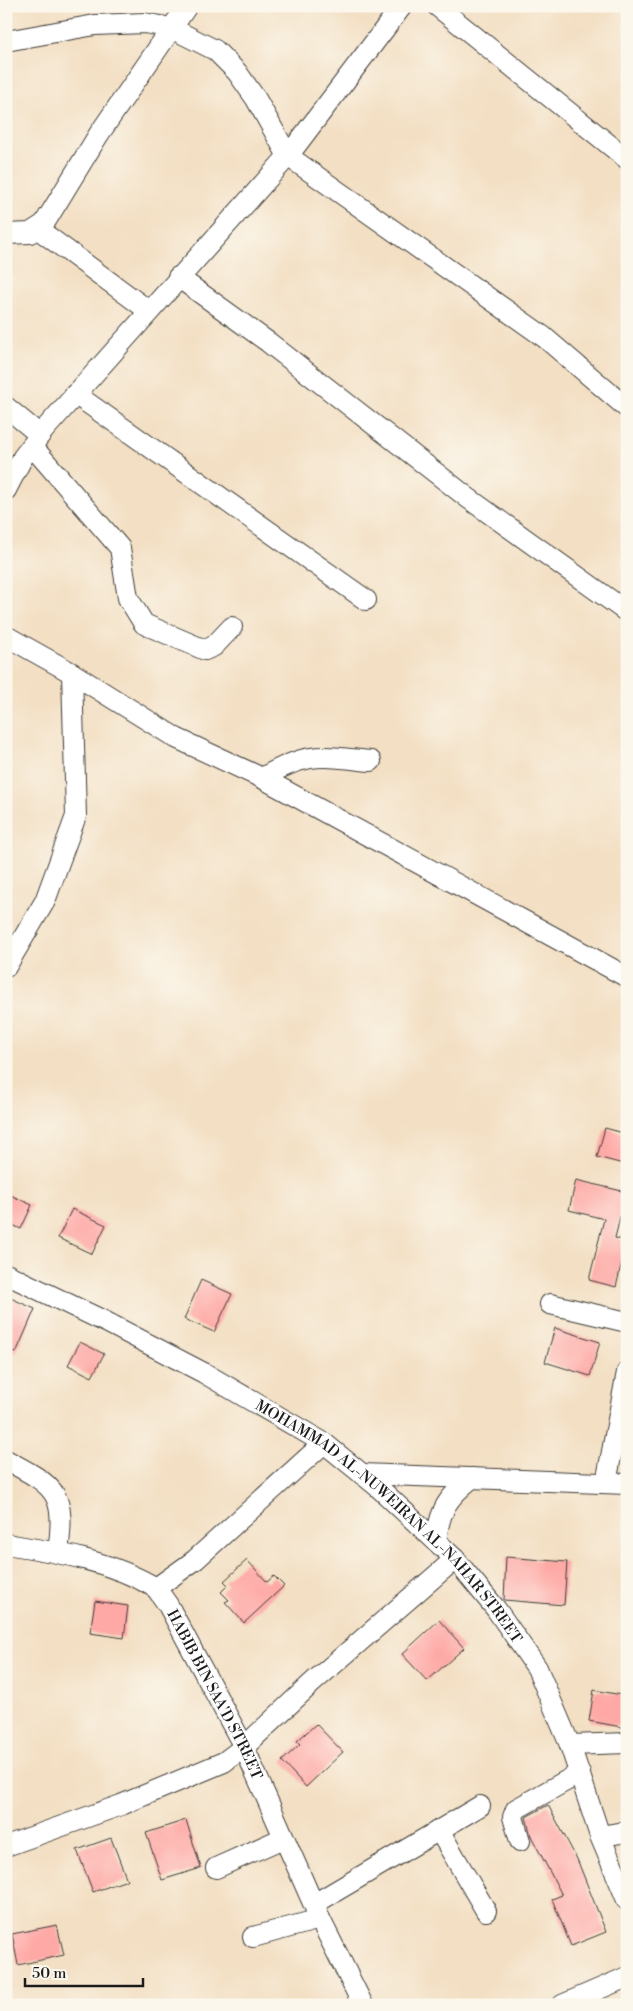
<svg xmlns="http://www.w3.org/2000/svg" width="633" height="2011" font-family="'Libre Bodoni',serif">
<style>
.building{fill:#fea9a6}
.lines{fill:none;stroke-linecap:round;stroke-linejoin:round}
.minor-casing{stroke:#3c3935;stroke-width:22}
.minor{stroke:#fff;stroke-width:20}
.labels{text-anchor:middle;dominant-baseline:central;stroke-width:5;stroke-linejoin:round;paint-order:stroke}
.street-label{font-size:15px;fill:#1c1c1c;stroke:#fbf7ec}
</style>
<rect width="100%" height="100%" fill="#fbf7ec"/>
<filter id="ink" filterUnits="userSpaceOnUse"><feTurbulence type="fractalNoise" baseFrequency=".02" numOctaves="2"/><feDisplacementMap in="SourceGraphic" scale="10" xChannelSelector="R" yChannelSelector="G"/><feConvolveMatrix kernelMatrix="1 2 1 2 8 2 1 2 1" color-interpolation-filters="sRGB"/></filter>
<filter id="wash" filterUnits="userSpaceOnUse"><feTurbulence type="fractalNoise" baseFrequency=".0096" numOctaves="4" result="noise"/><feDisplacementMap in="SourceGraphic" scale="20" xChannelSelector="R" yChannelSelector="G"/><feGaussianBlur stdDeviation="1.12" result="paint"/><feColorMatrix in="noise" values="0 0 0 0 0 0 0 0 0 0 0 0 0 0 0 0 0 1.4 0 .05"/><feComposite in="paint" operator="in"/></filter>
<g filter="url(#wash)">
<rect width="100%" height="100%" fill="#f3dfc3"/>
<g id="blocks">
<!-- building -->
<path class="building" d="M 605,1128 L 627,1134 L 627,1165 L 597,1157 Z
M 576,1180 L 626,1192 L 615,1238 L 627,1241 L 616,1287 L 589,1280 L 604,1219 L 569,1210 Z
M 6,1193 L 32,1205 L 21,1229 L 6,1222 Z
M 72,1209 L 106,1225 L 92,1254 L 58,1238 Z
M 201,1280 L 232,1294 L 214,1332 L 184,1319 Z
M 6,1296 L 35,1309 L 16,1353 L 6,1348 Z
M 555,1328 L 600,1342 L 590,1376 L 545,1362 Z
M 80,1342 L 104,1354 L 92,1377 L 68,1365 Z
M 506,1557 L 567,1562 L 564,1605 L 504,1600 Z
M 247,1560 L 267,1582 L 274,1576 L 284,1586 L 244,1623 L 225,1602 L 229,1600 L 221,1592 L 228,1585 L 224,1581 Z
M 95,1601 L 128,1606 L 124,1638 L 90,1633 Z
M 439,1620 L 464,1648 L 427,1681 L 402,1654 Z
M 594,1690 L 627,1696 L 627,1728 L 589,1721 Z
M 316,1724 L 343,1752 L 306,1787 L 282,1761 L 300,1744 L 297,1741 Z
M 548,1805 L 577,1859 L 606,1932 L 571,1946 L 552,1899 L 562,1895 L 531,1836 L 526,1817 Z
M 186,1820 L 201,1868 L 162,1880 L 146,1833 Z
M 111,1838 L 127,1880 L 93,1892 L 77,1850 Z
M 57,1925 L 64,1955 L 18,1965 L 12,1934 Z"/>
</g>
</g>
<g filter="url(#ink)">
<use href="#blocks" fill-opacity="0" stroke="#3c3935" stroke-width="1"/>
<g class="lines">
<!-- minor casing -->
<g class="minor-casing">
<g id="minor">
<path d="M 437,6 L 627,159"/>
<path d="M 6,41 L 95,25 L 145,23 L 171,28 L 215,50 L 237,72 L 256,99 L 288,156 L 544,337 L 627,408"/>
<path d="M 38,229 L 149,311"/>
<path d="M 6,234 L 30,233 L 44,224 L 99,134 L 187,6"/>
<path d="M 178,277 L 268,342 L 468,498 L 627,612"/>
<path d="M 75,394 L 366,600"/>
<path d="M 6,407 L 40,435"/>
<path d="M 32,446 L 120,548 L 128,598 L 144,624 L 205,650 L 214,646 L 232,627"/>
<path d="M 6,490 L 23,457 L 44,430 L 288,156 L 402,6"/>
<path d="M 6,636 L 72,673 L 176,738 L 262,778 L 627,977"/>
<path d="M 262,778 C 308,751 320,756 371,761"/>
<path d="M 6,967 L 45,901 L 76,816 L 72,673"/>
<path id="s1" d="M 6,1274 L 106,1322 L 204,1373 L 324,1443 L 378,1487 L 455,1559 L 496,1609 L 537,1668 L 570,1745 L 600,1836 L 627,1900"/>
<path d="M 550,1304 L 627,1322"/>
<path id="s2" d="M 324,1443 L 195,1560 L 156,1588 L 168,1605 L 244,1747 L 320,1919 L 363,2005"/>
<path d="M 6,1460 C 57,1487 66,1493 58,1552"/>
<path d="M 362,1474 L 627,1484"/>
<path d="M 606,1483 L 627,1372"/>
<path d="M 436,1541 C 440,1509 447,1498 472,1478"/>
<path d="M 6,1544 C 57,1552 111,1561 156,1588"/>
<path d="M 570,1745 L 627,1743"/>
<path d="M 439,1830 L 486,1911"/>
<path d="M 600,1836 L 627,1832"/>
<path d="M 520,1841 L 513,1817 L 516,1809 L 580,1773"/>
<path d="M 6,1846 L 121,1805 L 224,1762 L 244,1747 L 312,1683 L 455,1559"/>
<path d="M 216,1868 L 283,1838"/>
<path d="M 314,1904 L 480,1806"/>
<path d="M 253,1937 L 320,1919"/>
<path d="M 562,2005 L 627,1977"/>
</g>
</g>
<!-- minor -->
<use href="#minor" class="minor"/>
</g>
</g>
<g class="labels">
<!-- street labels -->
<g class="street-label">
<text stroke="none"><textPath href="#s1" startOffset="461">MOHAMMAD AL-NUWEIRAN AL-NAHAR STREET</textPath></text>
<text stroke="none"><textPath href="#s2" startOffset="344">HABIB BIN SAA'D STREET</textPath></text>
</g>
</g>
<!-- margin -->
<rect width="633" height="2011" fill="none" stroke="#fbf7ec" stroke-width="25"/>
<!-- scale -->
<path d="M25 1978v8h118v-8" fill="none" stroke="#1c1c1c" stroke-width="2.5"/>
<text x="32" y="1978" font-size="15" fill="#1c1c1c" stroke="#fbf7ec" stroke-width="4" paint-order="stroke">50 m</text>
</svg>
